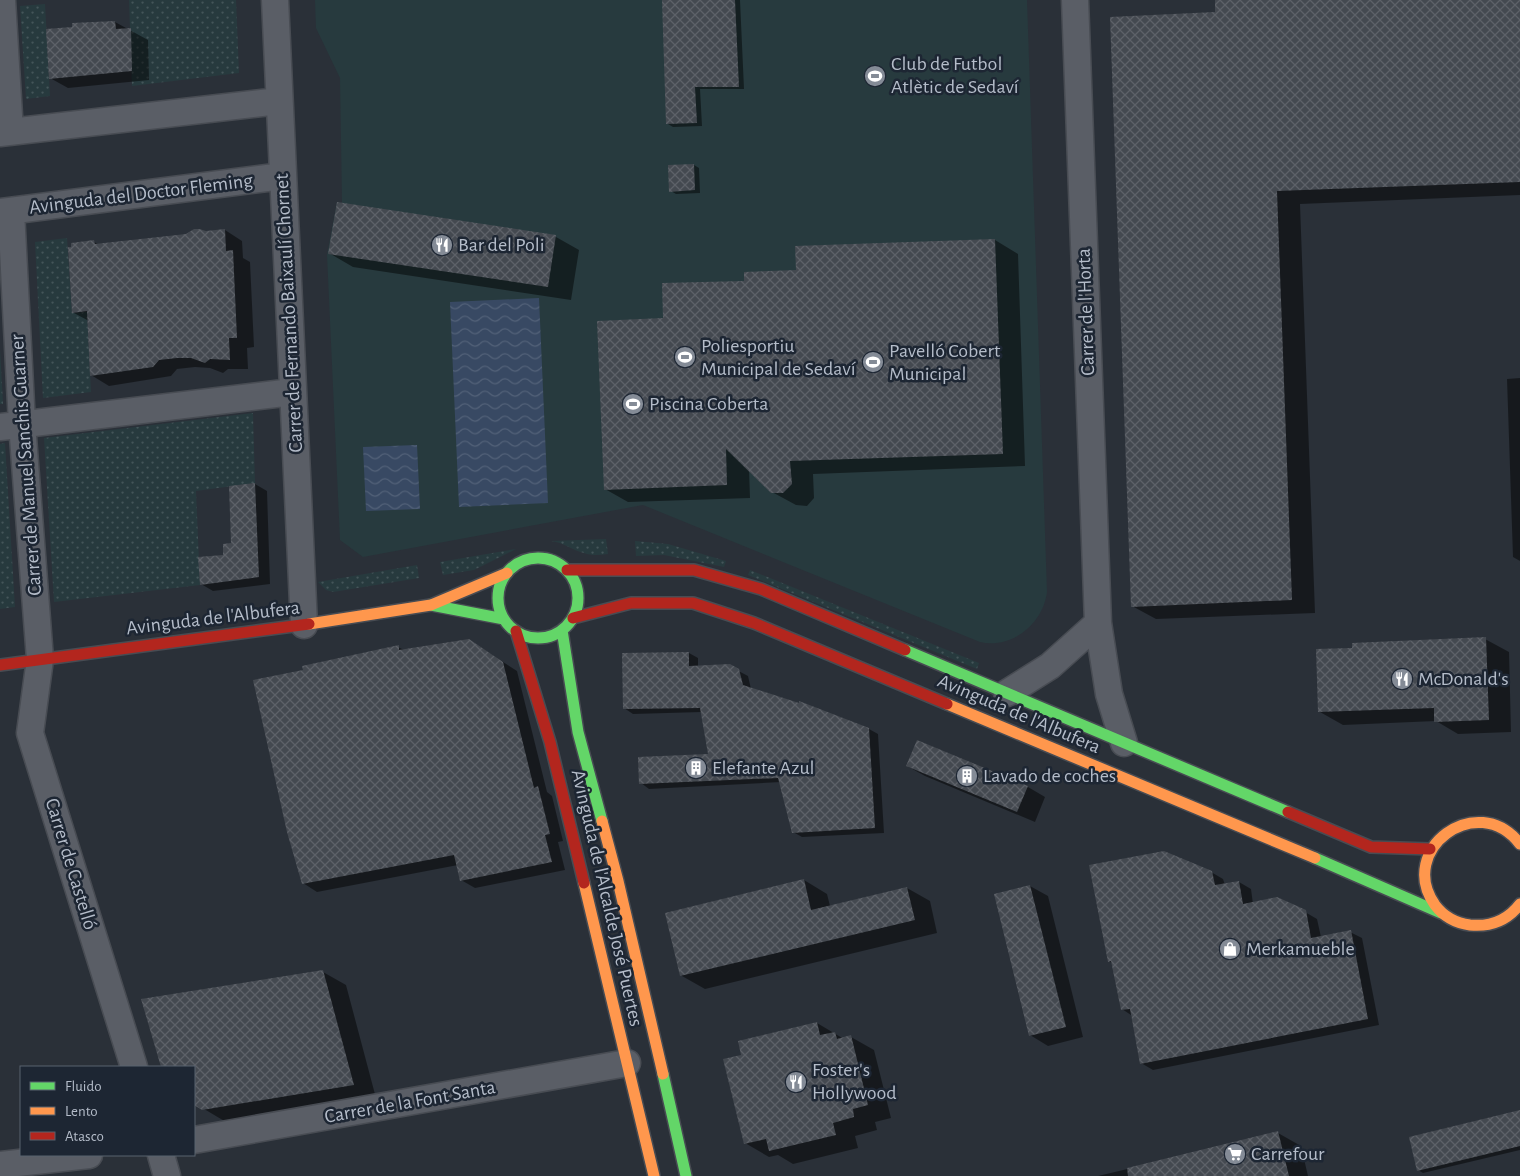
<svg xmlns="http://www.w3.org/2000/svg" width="1520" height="1176" font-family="'Alegreya Sans',sans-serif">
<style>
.grass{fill:url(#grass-dots)}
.garden{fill:#273a3e}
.water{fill:url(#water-waves)}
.shadow{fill:#0007}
.building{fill:url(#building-cross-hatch)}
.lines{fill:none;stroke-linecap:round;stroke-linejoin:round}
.street-casing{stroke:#484c53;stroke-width:29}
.fast-casing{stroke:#484c53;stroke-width:14}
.slow-casing{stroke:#484c53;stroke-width:14}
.jam-casing{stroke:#484c53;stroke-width:14}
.street{stroke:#5a5e66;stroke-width:26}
.fast{stroke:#63d668;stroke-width:11}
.slow{stroke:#ff974d;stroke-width:11}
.jam{stroke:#b3261e;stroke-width:11}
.labels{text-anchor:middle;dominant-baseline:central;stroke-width:5;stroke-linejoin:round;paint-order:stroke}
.poi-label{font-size:20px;fill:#b4bcc9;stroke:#1d2633;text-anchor:start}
.street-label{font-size:20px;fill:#b4bcc9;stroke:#1d2633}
</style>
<defs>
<pattern id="grass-dots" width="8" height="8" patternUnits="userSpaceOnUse" patternTransform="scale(1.25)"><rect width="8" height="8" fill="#273a3e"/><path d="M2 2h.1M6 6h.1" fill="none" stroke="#445559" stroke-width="1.8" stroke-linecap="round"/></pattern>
<pattern id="water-waves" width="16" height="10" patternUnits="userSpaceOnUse" patternTransform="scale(1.25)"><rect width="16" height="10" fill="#384963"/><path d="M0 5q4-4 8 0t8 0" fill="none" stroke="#526178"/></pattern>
<pattern id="building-cross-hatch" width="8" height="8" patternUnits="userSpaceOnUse" patternTransform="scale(1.25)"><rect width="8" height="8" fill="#444950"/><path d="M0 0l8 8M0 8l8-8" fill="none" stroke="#5d6168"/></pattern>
</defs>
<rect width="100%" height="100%" fill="#2a3038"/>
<!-- grass -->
<path class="grass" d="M 129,0 L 236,0 L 239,73 L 132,86 Z
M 45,4 L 50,96 L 26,99 L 20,6 Z
M 67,238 L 72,313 L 87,312 L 91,392 L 43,398 L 35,242 Z
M 0,349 L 3,404 L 0,404 Z
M 253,413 L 255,483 L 196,491 L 200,585 L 54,602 L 44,438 Z
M 5,443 L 15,607 L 0,609 L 0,444 Z
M 606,539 L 608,554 C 600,555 592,556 584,553 C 572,550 565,543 551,541 Z
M 635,541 L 668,544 L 726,561 L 724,567 L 664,555 L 636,556 Z
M 516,549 L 474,570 L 443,575 L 440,562 Z
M 417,565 L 419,578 L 333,592 L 326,590 L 318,582 Z
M 750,570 L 979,663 L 977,669 L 748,575 Z"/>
<!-- garden -->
<path class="garden" d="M 315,0 L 1027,0 L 1047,592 C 1043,624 1012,649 980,642 L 643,505 L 363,557 L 340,540 L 327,255 L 337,202 L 342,203 L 340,78 L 316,28 Z"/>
<!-- water -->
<path class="water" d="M 539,298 L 548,503 L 459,507 L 450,302 Z
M 417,445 L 420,509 L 366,511 L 363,447 Z"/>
<!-- shadow -->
<path class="shadow" d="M 663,0 L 740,0 L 744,89 L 700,89 L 702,126 L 673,127 L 668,124 Z
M 1216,0 L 1520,0 L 1520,195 L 1300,204 L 1315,613 L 1156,619 L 1132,606 L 1217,14 Z
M 115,22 L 148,40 L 149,80 L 68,88 L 50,78 Z
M 694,165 L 699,168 L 700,193 L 676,194 L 671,191 Z
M 225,230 L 242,241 L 243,258 L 250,262 L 254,347 L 247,348 L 248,369 L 228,369 L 223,373 L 210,368 L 195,367 L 177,369 L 171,376 L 109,386 L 91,375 L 89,321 L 74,313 L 94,242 L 100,245 Z
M 556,237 L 579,250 L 571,300 L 353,267 L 329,253 Z
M 995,240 L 1018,254 L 1025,466 L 813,474 L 814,498 L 807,506 L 796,505 L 772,492 L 749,469 L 750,498 L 628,502 L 605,489 L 664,319 L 745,282 L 797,272 Z
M 1520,378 L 1520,561 L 1513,557 L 1507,379 Z
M 255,484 L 267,491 L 270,584 L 213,591 L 201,584 L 232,545 Z
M 1485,639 L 1509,652 L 1511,732 L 1458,734 L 1436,721 L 1343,725 L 1320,712 L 1353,649 Z
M 398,647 L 404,650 L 483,649 L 517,671 L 547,792 L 552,796 L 563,841 L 558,842 L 565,870 L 475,888 L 461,880 L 458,865 L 317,892 L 303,883 L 304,671 Z
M 689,653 L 698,658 L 698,667 L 729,666 L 748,676 L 751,689 L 869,729 L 878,734 L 884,833 L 802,837 L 793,832 L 781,782 L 649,789 L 641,783 L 710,755 L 702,712 L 633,714 L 624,708 Z
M 918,741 L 1028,787 L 1045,797 L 1035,822 L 925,776 L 907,766 Z
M 1211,872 L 1223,879 L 1225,885 L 1239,882 L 1251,889 L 1253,904 L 1305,912 L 1317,919 L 1321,937 L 1350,932 L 1362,938 L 1379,1025 L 1153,1070 L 1141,1063 L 1131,1015 L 1122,1009 L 1113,964 L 1109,961 Z
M 804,880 L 827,894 L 830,906 L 907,888 L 930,901 L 937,933 L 705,989 L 682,976 L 667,914 Z
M 1030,886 L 1048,896 L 1083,1037 L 1048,1046 L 1030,1035 Z
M 323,972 L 346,985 L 376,1098 L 226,1122 L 194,1103 L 194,1067 L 163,1067 L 143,1000 Z
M 817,1023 L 844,1039 L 851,1037 L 874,1050 L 891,1118 L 875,1122 L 877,1130 L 855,1136 L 858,1148 L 793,1164 L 778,1155 L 769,1157 L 745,1143 L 743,1056 Z
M 1520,1112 L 1520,1150 L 1423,1173 L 1418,1170 Z
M 1278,1133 L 1301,1146 L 1308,1176 L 1098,1176 Z"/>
<!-- building -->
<path class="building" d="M 662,0 L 735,0 L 739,87 L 695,87 L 697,123 L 666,124 Z
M 1215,0 L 1520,0 L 1520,182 L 1277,191 L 1292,600 L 1131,607 L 1110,17 L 1215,12 Z
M 115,21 L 116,29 L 131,28 L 132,71 L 49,79 L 46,29 L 72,27 L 72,23 Z
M 694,164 L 695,190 L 669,192 L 668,165 Z
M 337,202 L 556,235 L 548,287 L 328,254 Z
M 194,229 L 199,229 L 206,231 L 225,229 L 226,251 L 233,250 L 237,338 L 229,338 L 230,360 L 210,359 L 205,363 L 191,358 L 177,358 L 159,360 L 153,367 L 90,376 L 87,311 L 72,313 L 68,247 L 71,247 L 71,243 L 94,240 L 95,244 L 168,236 L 186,234 Z
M 995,239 L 1003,454 L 790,461 L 792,484 L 783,493 L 771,493 L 726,449 L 727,485 L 604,490 L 597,321 L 663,318 L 662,283 L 744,281 L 744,272 L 796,270 L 795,246 Z
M 255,483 L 259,577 L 200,585 L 198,557 L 223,555 L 223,544 L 231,543 L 229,486 Z
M 1486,637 L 1489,720 L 1434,722 L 1434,708 L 1318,712 L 1316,649 L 1352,648 L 1352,643 Z
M 469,639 L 503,662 L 534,788 L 538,786 L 550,834 L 545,835 L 552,862 L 460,881 L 454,855 L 302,884 L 287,832 L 253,680 L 303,670 L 302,666 L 399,645 L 399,650 Z
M 689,652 L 689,666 L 730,664 L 739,669 L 743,685 L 799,703 L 799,701 L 869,728 L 875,828 L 792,833 L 778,778 L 639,784 L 638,757 L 708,754 L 700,708 L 623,709 L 622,653 Z
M 917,740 L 1028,786 L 1017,812 L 906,766 Z
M 1164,851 L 1212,871 L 1215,885 L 1239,881 L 1243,904 L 1277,897 L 1306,910 L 1311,938 L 1351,930 L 1368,1019 L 1140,1064 L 1130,1009 L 1121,1010 L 1111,961 L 1108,962 L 1089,865 Z
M 804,879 L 811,910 L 907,887 L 915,920 L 680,976 L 665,913 Z
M 1030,885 L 1066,1027 L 1029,1036 L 994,894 Z
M 323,970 L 354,1085 L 202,1110 L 194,1105 L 194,1067 L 161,1067 L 141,999 Z
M 817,1022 L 820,1035 L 835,1032 L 837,1039 L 851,1035 L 868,1105 L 853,1109 L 854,1117 L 833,1123 L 836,1135 L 769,1151 L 766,1139 L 744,1144 L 723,1059 L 741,1055 L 738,1041 Z
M 1520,1110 L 1520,1146 L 1417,1171 L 1409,1137 Z
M 1278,1131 L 1289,1176 L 1128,1176 L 1127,1168 Z"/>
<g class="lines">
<!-- street casing -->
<g class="street-casing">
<path id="street" d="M 2,0 L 10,132
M 275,0 L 304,625
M 1075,0 L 1098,623 L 1109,694 L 1124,743
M 0,133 L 279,101
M 11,211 L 22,424 L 40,659 L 30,733 L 134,1067
M 0,212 L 283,176
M 0,427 L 292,392
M 1007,693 L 1050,666 L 1098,623
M 194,1140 L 627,1063
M 161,1155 L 167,1176
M 0,1165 L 89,1155"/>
</g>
<!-- fast casing -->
<g class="fast-casing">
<path id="fast" d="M498 598a40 40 0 1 1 80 0a40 40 0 1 1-80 0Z
M 431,605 L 504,619
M 562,630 L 578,732 L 602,821
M 905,650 L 1288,812
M 1315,858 L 1441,913
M 663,1074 L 686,1176"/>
</g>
<!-- slow casing -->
<g class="slow-casing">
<path id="slow" d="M 309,624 L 431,605 L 507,573
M 947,704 L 1315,858
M 602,821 L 618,881 L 663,1074
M 1520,844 C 1477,789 1396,850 1435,905 C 1444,917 1455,923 1470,925 C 1490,927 1507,921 1520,904
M 584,883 L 654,1176"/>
</g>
<!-- jam casing -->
<g class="jam-casing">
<path id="jam" d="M 567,570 L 694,570 L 761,589 L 905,650
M 573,618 L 631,603 L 693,603 L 754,623 L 947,704
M 516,631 L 550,742 L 584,883
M 0,665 L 309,624
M 1288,812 L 1371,847 L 1430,849"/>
</g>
<!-- street -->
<use href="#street" class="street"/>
<!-- fast -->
<use href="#fast" class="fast"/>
<!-- slow -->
<use href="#slow" class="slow"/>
<!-- jam -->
<use href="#jam" class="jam"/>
</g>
<!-- icons -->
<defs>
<g id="stadium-disc" transform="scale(1.125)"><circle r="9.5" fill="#848b96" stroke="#1d2633"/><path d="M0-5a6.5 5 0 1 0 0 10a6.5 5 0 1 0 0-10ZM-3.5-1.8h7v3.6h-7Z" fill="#fff"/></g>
<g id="restaurant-disc" transform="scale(1.125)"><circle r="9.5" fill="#848b96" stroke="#1d2633"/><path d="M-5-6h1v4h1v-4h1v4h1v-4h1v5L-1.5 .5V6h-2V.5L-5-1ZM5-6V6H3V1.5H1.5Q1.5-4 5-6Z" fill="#fff"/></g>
<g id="building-disc" transform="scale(1.125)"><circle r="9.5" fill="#848b96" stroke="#1d2633"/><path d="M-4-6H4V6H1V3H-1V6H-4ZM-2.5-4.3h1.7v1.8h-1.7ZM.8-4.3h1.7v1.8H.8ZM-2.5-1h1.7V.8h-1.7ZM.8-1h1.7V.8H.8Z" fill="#fff"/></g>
<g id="shop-disc" transform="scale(1.125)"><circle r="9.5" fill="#848b96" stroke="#1d2633"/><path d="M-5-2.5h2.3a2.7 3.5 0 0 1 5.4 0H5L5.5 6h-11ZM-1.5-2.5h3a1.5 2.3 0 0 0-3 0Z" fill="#fff"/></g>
<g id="supermarket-disc" transform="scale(1.125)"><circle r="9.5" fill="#848b96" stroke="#1d2633"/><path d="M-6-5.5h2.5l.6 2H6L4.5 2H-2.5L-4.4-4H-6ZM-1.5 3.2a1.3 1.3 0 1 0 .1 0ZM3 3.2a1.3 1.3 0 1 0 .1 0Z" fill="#fff"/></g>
</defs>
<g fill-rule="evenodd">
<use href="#stadium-disc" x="875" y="76"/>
<use href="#restaurant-disc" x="442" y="245"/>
<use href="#stadium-disc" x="685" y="357"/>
<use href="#stadium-disc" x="873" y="362"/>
<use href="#stadium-disc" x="633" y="404"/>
<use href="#restaurant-disc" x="1402" y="679"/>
<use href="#building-disc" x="696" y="768"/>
<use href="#building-disc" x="967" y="776"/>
<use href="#shop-disc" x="1230" y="949"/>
<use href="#restaurant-disc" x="796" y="1082"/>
<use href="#supermarket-disc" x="1235" y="1154"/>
</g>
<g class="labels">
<!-- poi labels -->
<g class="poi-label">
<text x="891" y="64">Club de Futbol<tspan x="891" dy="23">Atlètic de Sedaví</tspan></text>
<text x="458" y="245">Bar del Poli</text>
<text x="701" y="346">Poliesportiu<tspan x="701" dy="23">Municipal de Sedaví</tspan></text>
<text x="889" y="351">Pavelló Cobert<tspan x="889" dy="23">Municipal</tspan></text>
<text x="649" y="404">Piscina Coberta</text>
<text x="1418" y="679">McDonald's</text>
<text x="712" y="768">Elefante Azul</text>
<text x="983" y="776">Lavado de coches</text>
<text x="1246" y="949">Merkamueble</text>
<text x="812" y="1070">Foster's<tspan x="812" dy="23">Hollywood</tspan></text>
<text x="1251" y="1154">Carrefour</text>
</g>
<!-- street labels -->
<g class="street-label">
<text transform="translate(141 194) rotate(-7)">Avinguda del Doctor Fleming</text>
<text transform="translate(1086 312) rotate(-92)">Carrer de l'Horta</text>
<text transform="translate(289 313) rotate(-93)">Carrer de Fernando Baixaulí Chornet</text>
<text transform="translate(26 465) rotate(-94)">Carrer de Manuel Sanchis Guarner</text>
<text transform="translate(213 618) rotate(-7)">Avinguda de l'Albufera</text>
<text transform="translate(1019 714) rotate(23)">Avinguda de l'Albufera</text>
<text transform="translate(71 864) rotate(73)">Carrer de Castelló</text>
<text transform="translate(607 898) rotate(77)">Avinguda de l'Alcalde José Puertes</text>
<text transform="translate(410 1102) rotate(-10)">Carrer de la Font Santa</text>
</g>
</g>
<!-- legend -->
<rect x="20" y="1066" width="175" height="90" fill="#1d2633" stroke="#59626f"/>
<rect x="30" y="1082" width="25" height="8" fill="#63d668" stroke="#59626f"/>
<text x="65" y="1091" font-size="15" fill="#b4bcc9">Fluido</text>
<rect x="30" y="1107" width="25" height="8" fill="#ff974d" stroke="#59626f"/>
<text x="65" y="1116" font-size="15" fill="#b4bcc9">Lento</text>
<rect x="30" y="1132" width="25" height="8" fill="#b3261e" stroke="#59626f"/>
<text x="65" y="1141" font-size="15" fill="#b4bcc9">Atasco</text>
</svg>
